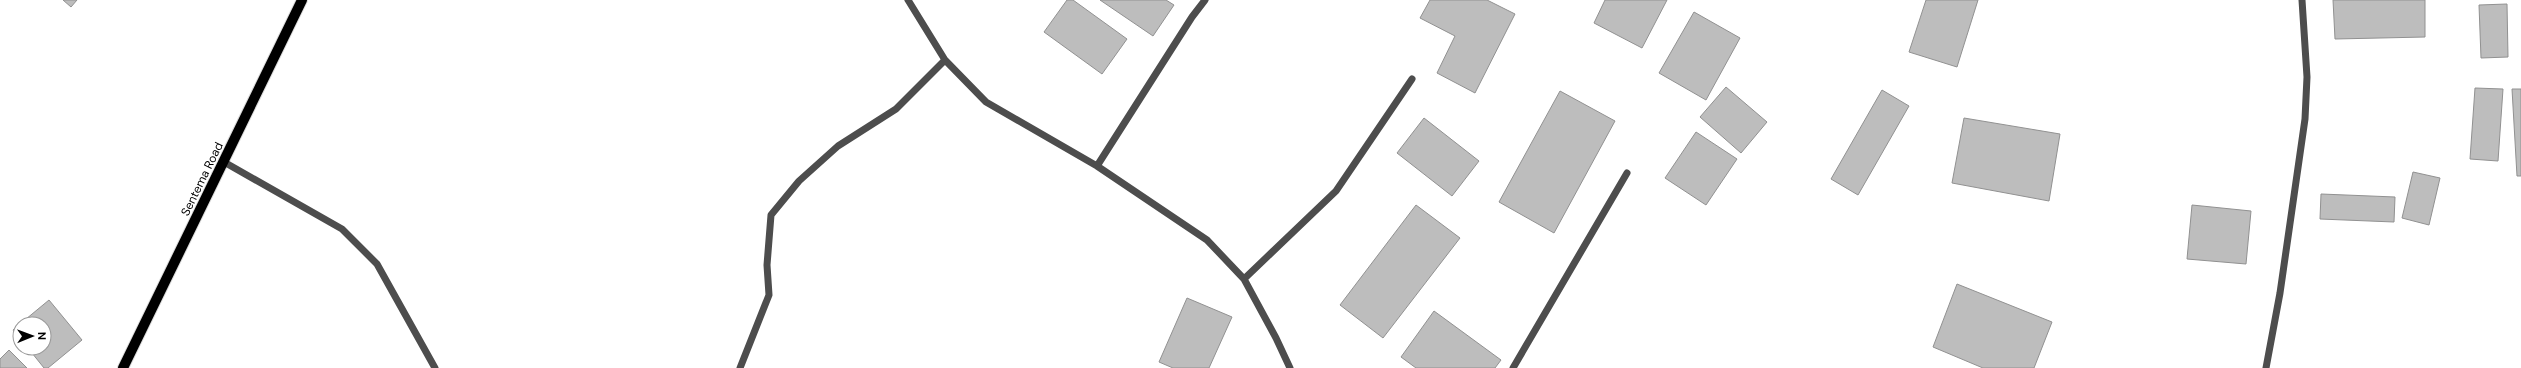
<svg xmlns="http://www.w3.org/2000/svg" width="2521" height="368" font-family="'DM Sans',sans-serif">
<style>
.building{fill:#bdbdbd;stroke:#919191}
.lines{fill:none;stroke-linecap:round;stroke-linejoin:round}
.major-casing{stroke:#dbdbdb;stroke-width:12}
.minor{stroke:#4d4d4d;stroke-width:7}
.major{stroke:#000;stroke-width:10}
.labels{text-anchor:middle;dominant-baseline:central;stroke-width:3.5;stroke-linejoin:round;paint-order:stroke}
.street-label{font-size:12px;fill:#000;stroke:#fff}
</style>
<rect width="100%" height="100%" fill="#fff"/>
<!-- building -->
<path class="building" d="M 63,0 L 77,0 L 71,7 Z
M 1067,0 L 1073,0 L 1127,39 L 1102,74 L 1044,32 Z
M 1100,0 L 1166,0 L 1174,5 L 1153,36 Z
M 1430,0 L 1487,0 L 1515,14 L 1475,93 L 1437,73 L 1455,36 L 1420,18 Z
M 1605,0 L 1667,0 L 1642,48 L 1594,23 Z
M 1926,0 L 1978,0 L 1957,67 L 1909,52 Z
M 2333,0 L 2425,0 L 2425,37 L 2335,39 Z
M 2507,4 L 2508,57 L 2481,58 L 2479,5 Z
M 1694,12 L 1740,38 L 1706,100 L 1659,73 Z
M 1726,87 L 1767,122 L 1741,153 L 1700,117 Z
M 2475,88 L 2503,89 L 2498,161 L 2470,159 Z
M 2512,89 L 2521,89 L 2521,176 L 2517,176 Z
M 1882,90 L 1909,106 L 1858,195 L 1831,179 Z
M 1560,91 L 1615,121 L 1554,233 L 1499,202 Z
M 1424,118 L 1479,161 L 1452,196 L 1397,153 Z
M 1964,118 L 2060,134 L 2049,201 L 1952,183 Z
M 1696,132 L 1737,159 L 1706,205 L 1665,178 Z
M 2413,172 L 2440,178 L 2429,225 L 2402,218 Z
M 2321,194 L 2395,197 L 2394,222 L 2320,219 Z
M 1416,205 L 1460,238 L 1383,338 L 1340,305 Z
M 2192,205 L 2251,211 L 2246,264 L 2187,259 Z
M 1957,284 L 2052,322 L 2034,368 L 1983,368 L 1933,347 Z
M 1187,298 L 1232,317 L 1209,368 L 1173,368 L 1159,362 Z
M 49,300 L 82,340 L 48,368 L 44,368 L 28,348 L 44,348 L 44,324 L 20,324 Z
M 1434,311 L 1501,360 L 1495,368 L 1416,368 L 1401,357 Z
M 20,324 L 20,339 L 13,330 Z
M 9,350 L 27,368 L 0,368 L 0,359 Z"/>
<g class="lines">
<!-- major casing -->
<g class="major-casing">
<path id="major" d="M 123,368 L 302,0"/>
</g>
<!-- minor -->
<path class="minor" d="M 908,0 L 945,60 L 986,102 L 1097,166 L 1207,240 L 1244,279 L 1276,338 L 1290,368
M 224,162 L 342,229 L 377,264 L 435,368
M 1097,166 L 1192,17 L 1205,0
M 1244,279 L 1336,191 L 1412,79
M 740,368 L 769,295 L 767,265 L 771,215 L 799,181 L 838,146 L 896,109 L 945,60
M 1513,368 L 1627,173
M 2266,368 L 2280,293 L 2305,119 L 2307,77 L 2302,0"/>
<!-- major -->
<use href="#major" class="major"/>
</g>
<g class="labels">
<!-- street labels -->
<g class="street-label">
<text transform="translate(202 179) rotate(-64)">Sentema Road</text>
</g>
</g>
<!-- north arrow -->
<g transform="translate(32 336) rotate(89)"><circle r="19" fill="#ffffff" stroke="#999999"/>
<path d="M0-3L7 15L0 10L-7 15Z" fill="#000000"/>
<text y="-6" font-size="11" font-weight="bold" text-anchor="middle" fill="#000000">N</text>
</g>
</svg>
